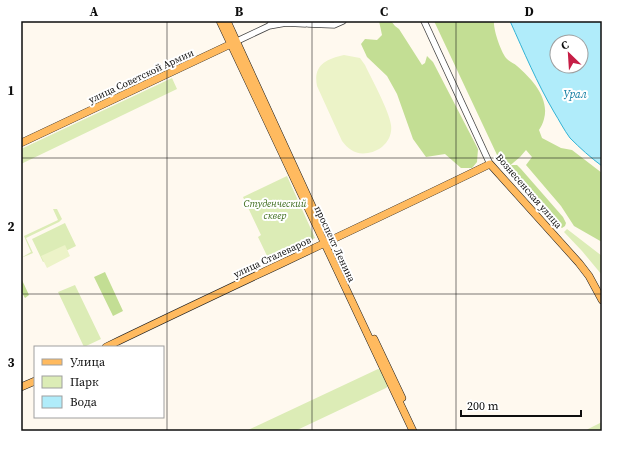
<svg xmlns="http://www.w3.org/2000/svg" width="623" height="452" font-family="'Source Serif 4',serif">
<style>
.green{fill:#dcecb6}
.forest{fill:#c3de94}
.pitch{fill:#ecf3c8}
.water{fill:#b0ecfa;stroke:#33b3d5;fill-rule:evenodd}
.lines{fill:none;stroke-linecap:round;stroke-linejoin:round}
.minor-casing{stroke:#414141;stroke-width:7}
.major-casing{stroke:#1f1f1f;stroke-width:8}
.minor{stroke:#fff;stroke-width:5.5}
.major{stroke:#ffba5f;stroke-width:7}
.grid{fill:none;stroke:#0e0e0e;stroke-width:1;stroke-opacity:0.55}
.labels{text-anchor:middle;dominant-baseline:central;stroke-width:4;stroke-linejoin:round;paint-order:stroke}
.street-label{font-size:10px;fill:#0e0e0e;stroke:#fff}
.park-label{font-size:10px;font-style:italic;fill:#3a6a1a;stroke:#fff}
.water-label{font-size:11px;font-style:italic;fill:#107ca0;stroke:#fff}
.neatline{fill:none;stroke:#0e0e0e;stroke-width:1.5}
.grid-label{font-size:13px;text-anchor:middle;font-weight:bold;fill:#0e0e0e}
</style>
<rect width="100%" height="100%" fill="#fff9ef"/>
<!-- green -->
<path class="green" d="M 172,78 L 177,89 L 21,164 L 21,149 Z
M 287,176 L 315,238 L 269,260 L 258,237 L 261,235 L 243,197 Z
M 53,209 L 57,209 L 62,219 L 59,222 L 26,238 L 33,253 L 21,258 L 31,252 L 24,236 L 58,220 Z
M 65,223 L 76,246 L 43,262 L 32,239 Z
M 567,229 L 602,256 L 602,275 L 582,251 L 564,232 Z
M 75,285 L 101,339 L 84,347 L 58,292 Z
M 378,369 L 381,370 L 388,386 L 386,388 L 295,431 L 246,431 Z
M 602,422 L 602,431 L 586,431 L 588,429 Z"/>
<!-- forest -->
<path class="forest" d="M 379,21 L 391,21 L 395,26 L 399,29 L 422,65 L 425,63 L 427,56 L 433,62 L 478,149 L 477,162 L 472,168 L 461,168 L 445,154 L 426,157 L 413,139 L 397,94 L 387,76 L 367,57 L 361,44 L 365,39 L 377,40 L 382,35 Z
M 434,21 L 494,21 C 493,29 501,53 507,59 C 510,62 514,63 517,66 C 531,78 550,98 544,119 C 543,123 541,127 539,130 L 542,138 L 561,148 L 572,150 L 602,173 L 602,242 L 574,226 L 561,206 L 526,165 L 532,157 L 526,150 L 520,157 L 507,168 L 498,157 Z
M 512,165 L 517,165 L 521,169 L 563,217 L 566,223 L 565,226 L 562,228 L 558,225 L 508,170 L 508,168 Z
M 105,272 L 123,311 L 113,316 L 94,277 Z
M 21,278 L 29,295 L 25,298 L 21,291 Z"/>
<!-- pitch -->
<path class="pitch" d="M 344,55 L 360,58 L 365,65 C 372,80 389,110 391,125 C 393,139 382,151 368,153 C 356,155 349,150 342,141 L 317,86 C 313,66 325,59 344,55 Z
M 65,245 L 70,256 L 47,268 L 41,256 Z"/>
<!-- water -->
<path class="water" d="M 510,21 L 602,21 L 602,166 C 591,158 580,148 570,138 C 564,130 559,120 554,112 C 537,83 524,52 510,21 ZM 557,42 L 581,42 L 581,66 L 557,66 Z"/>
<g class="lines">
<!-- minor casing -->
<g class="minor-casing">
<path id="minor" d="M 273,21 L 269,26 L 286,23 L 305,24 L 312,21
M 424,21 L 490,164
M 308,24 L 334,25 L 343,21
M 233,43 L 269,26"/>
</g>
<!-- major casing -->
<g class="major-casing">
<path id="major" d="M 220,21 L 413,431
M 227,21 L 322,228
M 21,143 L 231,44
M 374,339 L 402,398
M 106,347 C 234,285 363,226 490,164 L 579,263 L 589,276 L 602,300
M 21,387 L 35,381"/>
</g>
<!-- minor -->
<use href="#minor" class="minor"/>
<!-- major -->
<use href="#major" class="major"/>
</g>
<!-- grid -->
<path class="grid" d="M 167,21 L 167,431M 312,21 L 312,431M 456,21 L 456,431M 21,158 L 602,158M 21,294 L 602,294"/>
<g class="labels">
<!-- street labels -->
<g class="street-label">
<text transform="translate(141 76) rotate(-25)">улица Советской Армии</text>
<text transform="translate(529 191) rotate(49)">Вознесенская улица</text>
<text transform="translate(335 244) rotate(65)">проспект Ленина</text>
<text transform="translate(272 257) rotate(-25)">улица Сталеваров</text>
</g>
<!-- park labels -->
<g class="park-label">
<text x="275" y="203">Студенческий<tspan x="275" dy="12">сквер</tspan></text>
</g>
<!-- water labels -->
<g class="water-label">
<text x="575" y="94">Урал</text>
</g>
</g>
<!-- border -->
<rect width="623" height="452" fill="none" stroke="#ffffff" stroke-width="44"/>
<!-- legend -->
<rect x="34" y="346" width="130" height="72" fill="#ffffff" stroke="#9f9f9f"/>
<rect x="42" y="359" width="20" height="6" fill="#ffba5f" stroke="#9f9f9f"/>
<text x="70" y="366" font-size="12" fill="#0e0e0e">Улица</text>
<rect x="42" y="376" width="20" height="12" fill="#dcecb6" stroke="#9f9f9f"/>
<text x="70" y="386" font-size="12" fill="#0e0e0e">Парк</text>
<rect x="42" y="396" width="20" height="12" fill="#b0ecfa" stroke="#9f9f9f"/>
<text x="70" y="406" font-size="12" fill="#0e0e0e">Вода</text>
<!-- north arrow -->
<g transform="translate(569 54) rotate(335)"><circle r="19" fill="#ffffff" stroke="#9f9f9f"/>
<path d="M0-3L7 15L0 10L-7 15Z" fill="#c61e46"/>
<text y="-6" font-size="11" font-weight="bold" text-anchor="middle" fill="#0e0e0e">С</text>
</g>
<!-- scale -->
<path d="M461 410v6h120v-6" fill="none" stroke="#0e0e0e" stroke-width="2"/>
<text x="467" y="410" font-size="12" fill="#0e0e0e" stroke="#ffffff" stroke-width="3" paint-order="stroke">200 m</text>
<rect x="22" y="22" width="579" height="408" class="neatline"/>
<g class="grid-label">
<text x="94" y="16">A</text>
<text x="239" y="16">B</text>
<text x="384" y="16">C</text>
<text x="529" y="16">D</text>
<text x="11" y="95">1</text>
<text x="11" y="231">2</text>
<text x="11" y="367">3</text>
</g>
</svg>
